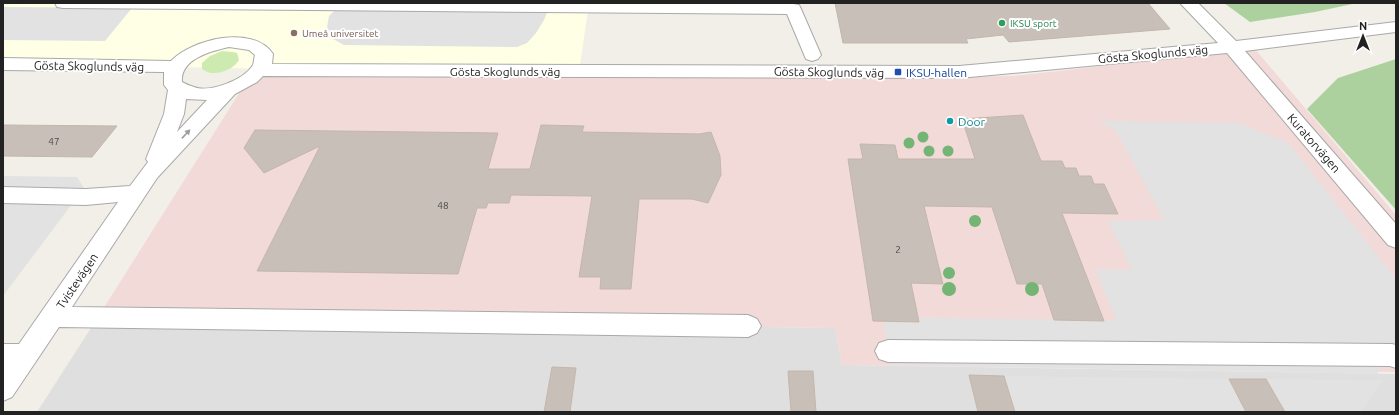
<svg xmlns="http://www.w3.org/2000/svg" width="1399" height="415" font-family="Ubuntu,sans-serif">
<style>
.residential{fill:#e0dfdf}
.commercial{fill:#f2dad9}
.education{fill:#ffffe5}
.grass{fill:#cdebb0}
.forest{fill:#add19e}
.parking{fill:#e2e2e2}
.building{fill:#c7bfb8;stroke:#c4b6ab}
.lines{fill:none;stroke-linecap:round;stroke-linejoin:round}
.minor-casing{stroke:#a9a9a9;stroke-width:2}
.minor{fill:#fff;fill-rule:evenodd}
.tree{fill:#74b475}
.oneway{fill:#9c9c9c}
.leisure-dot{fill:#2e9e5b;stroke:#fff;stroke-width:1.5}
.education-dot{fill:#8d6e63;stroke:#fff;stroke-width:1.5}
.transit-dot{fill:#1a4fb4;stroke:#fff;stroke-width:1.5}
.culture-dot{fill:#0f9aa8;stroke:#fff;stroke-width:1.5}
.labels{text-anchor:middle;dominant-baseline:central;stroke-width:4;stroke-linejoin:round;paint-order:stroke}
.far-leisure-label{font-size:10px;fill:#27864d;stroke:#fff;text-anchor:start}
.far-education-label{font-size:10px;fill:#785e54;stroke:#fff;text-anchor:start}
.number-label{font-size:10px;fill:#4b4948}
.street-label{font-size:12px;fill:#222;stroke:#fff}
.transit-label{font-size:12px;fill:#164399;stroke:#fff;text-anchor:start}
.culture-label{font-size:12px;fill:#0d838f;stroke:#fff;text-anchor:start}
</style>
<rect width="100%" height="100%" fill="#f2efe9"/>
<!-- residential -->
<path class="residential" d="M 98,317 L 835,328 L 842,365 L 1396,374 L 1396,412 L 37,412 Z"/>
<!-- commercial -->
<path class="commercial" d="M 1255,49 L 1396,215 L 1396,372 L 842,365 L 835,328 L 98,317 L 255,68 L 825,78 L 1014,76 Z"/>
<!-- education -->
<path class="education" d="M 3,3 L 589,3 L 579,72 L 217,68 L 3,63 Z"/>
<!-- grass -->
<path class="grass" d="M 222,51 L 233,52 L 237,53 L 239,60 C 232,71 213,78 202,69 L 202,63 L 210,56 Z"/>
<!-- forest -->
<path class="forest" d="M 1224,3 L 1357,3 L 1315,12 L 1250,22 Z
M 1396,59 L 1396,210 L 1307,109 L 1338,78 Z"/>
<!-- parking -->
<path class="parking" d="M 342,3 L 551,3 L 544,20 L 536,33 L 527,43 L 517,47 L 344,45 L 333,39 L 327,27 L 329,16 Z
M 3,7 L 132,8 L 105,41 L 3,40 Z
M 1099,121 L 1238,123 L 1288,143 L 1396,279 L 1396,347 L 1377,374 L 890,365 L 883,321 L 919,322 L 918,318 L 1116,320 L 1095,269 L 1132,270 L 1108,221 L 1164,220 L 1116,131 Z
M 3,176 L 77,177 L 84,188 L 3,296 Z
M 1004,376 L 1266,379 L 1383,380 L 1361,412 L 1015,412 Z"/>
<!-- building -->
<path class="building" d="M 835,3 L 1148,3 L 1170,29 L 1009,42 L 1003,35 L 966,39 L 968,43 L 843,43 Z
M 1023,115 L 1041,161 L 1062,161 L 1065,168 L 1076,168 L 1079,176 L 1091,176 L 1094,184 L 1104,184 L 1118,214 L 1062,213 L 1104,321 L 1054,320 L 1042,284 L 1017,284 L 992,207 L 924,206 L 943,284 L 911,283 L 919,322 L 873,321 L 848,159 L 863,159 L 860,144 L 895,145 L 898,159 L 975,159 L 962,119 Z
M 3,125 L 117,126 L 92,157 L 3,156 Z
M 541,125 L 584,126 L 582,132 L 699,134 L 711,132 L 720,156 L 721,175 L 708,203 L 692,199 L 639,199 L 631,289 L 600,289 L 601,277 L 579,277 L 592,196 L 511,195 L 509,203 L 488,203 L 486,208 L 477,208 L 458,274 L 257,271 L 320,146 L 264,173 L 244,148 L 255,130 L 498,133 L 488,169 L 530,169 Z
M 552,367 L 576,368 L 570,412 L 544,412 Z
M 788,371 L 813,371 L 816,412 L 791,412 Z
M 969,375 L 1004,376 L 1015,412 L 978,412 Z
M 1229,379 L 1266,379 L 1285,412 L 1246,412 Z"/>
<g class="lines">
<!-- minor casing -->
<g class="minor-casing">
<path id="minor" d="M 55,3 L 793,4 L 799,5 L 801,9 L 821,55 L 818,59 L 812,61 L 806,59 L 787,14 L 63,8 L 57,7 Z
M 1180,3 L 1198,3 L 1236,41 L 1396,22 L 1396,32 L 1245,51 L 1396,224 L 1396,248 L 1388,245 L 1227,53 L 959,78 L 263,76 L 257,82 L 235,94 L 157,178 L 72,307 L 748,315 L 757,319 L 761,326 L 757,333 L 748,337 L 59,327 L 12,397 L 3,401 L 3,344 L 19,344 L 118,202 L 86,205 L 3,203 L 3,187 L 86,189 L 130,186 L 148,162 L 146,159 L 164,114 L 168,90 L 164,85 L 164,72 L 3,70 L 3,58 L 171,61 C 192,39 253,24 273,54 L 272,64 L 959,66 L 1218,43 ZM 229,47 L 249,50 L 255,55 C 254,58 254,62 253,65 C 244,80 210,93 194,87 C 190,86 186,84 182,82 C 180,59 211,51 229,47 ZM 186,99 L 207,100 L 177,132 L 184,114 Z
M 888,340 L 1392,344 L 1396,345 L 1396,368 L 1390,366 L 888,362 L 879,359 L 875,351 L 879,343 Z"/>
</g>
<!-- minor -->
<use href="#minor" class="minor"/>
</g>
<!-- trees -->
<g class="tree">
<circle cx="923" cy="137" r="5.5"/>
<circle cx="909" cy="143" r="5.5"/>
<circle cx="929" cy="151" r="5.5"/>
<circle cx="948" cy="151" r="5.5"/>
<circle cx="975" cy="221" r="6"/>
<circle cx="949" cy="273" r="6"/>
<circle cx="949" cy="289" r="7"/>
<circle cx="1032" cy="289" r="7"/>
</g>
<!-- one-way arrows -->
<defs><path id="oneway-solid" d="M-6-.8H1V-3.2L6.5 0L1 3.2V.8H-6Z"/></defs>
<use class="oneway" href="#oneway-solid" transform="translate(186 134) rotate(-47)"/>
<!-- markers -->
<circle class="leisure-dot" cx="1002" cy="23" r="4"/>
<circle class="education-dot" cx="294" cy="33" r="4"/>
<rect class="transit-dot" x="894" y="68" width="8" height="8" rx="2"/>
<circle class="culture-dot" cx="950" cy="121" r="4"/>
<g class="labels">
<!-- far-leisure labels -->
<g class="far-leisure-label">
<text x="1010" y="23">IKSU sport</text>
</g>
<!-- far-education labels -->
<g class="far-education-label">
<text x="302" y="33">Umeå universitet</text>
</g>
<!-- number labels -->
<g class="number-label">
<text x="54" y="141">47</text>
<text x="443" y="205">48</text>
<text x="898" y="249">2</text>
</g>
<!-- street labels -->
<g class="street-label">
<text transform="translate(1153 54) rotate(-5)">Gösta Skoglunds väg</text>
<text transform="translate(89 66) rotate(1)">Gösta Skoglunds väg</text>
<text x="505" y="71">Gösta Skoglunds väg</text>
<text transform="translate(829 72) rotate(1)">Gösta Skoglunds väg</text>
<text transform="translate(1314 143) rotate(49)">Kuratorvägen</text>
<text transform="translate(77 281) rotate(-56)">Tvistevägen</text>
</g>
<!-- transit labels -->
<g class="transit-label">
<text x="906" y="72">IKSU-hallen</text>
</g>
<!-- culture labels -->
<g class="culture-label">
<text x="958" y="121">Door</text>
</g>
</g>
<!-- border -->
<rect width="1399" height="415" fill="none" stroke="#222222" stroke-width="8"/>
<!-- north arrow -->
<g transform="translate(1363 36)" stroke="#ffffff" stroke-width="3" paint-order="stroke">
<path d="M0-3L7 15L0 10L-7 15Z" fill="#222222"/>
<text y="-6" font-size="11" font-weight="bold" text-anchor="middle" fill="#222222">N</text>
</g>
</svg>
